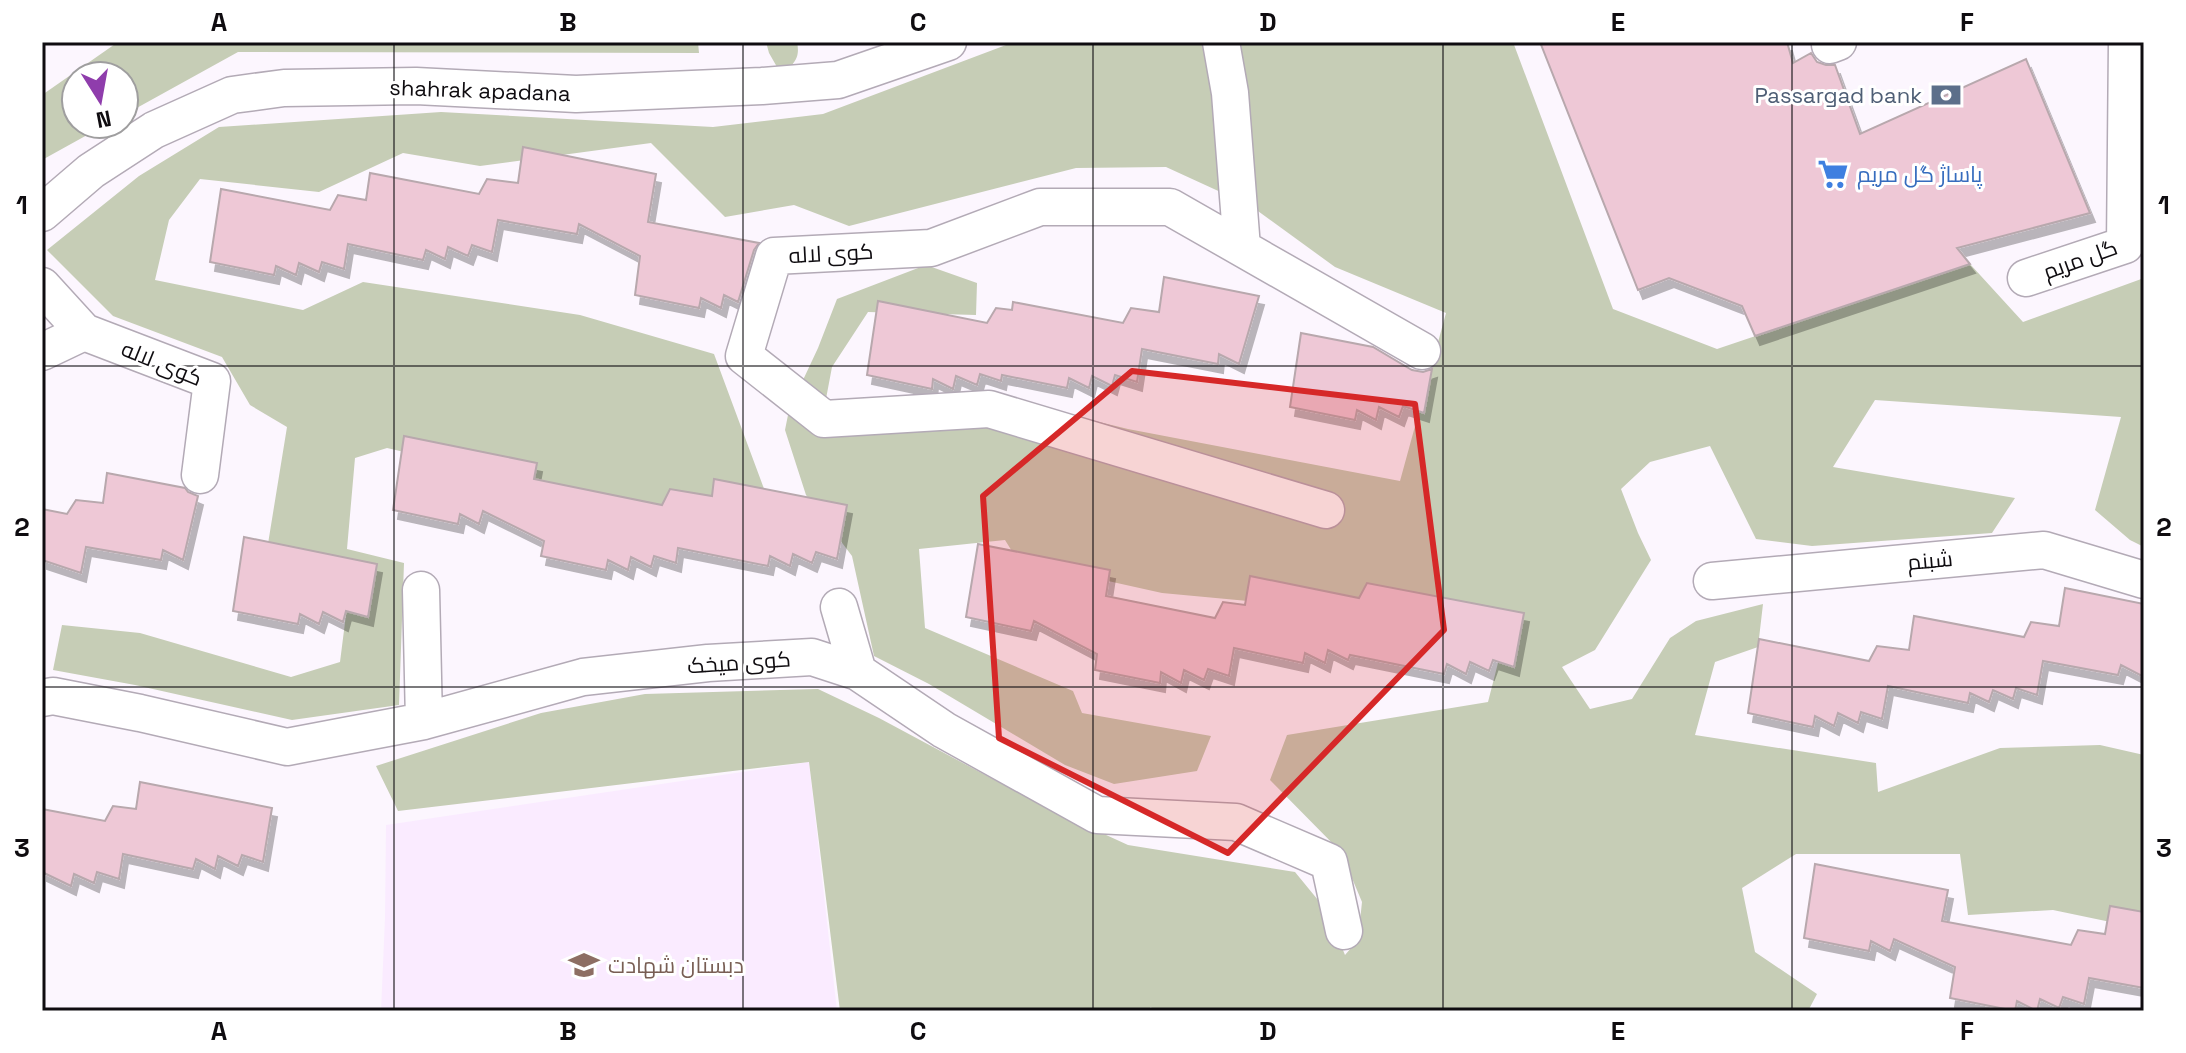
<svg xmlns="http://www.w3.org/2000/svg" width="2186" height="1053" font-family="'Space Grotesk',Cairo,sans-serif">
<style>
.built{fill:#faebff}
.green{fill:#c6cdb6}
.building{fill:#eec8d6;stroke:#b8a8ad;stroke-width:2;filter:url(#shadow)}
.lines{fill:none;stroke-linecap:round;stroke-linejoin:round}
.minor-casing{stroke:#b3aab6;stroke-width:39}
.minor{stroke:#fff;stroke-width:36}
.marked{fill:#d62828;fill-opacity:0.2;stroke:#d62828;stroke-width:6;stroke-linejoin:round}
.grid{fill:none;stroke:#0f0c10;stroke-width:2;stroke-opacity:0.55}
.labels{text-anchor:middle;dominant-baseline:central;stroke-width:6;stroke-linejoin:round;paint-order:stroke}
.street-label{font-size:22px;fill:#0f0c10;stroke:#fff}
.service-label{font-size:22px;fill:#4e5e75;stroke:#fff;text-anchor:end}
.shop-label{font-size:22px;fill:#366cbe;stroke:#fff;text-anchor:start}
.education-label{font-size:22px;fill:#785e54;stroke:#fff;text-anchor:start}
.neatline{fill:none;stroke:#0f0c10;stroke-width:3}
.grid-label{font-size:26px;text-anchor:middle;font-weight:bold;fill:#0f0c10}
</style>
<defs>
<filter id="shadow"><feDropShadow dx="5" dy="9" stdDeviation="0" flood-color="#0004"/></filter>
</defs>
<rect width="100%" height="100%" fill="#fcf6fe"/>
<!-- built -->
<path class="built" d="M 809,762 L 837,1011 L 381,1011 L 385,918 L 386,825 Z"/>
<!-- green -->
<path class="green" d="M 118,42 L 698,42 L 699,53 L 238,52 L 124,115 L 124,76 L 76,76 L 76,124 L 107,124 L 42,160 L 42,95 Z
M 766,42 L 797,42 C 799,52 798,58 792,65 L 777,67 L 769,53 Z
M 1014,42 L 1513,42 L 1613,309 L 1717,349 L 1970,264 L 2023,322 L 2144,278 L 2144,547 L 2130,540 L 2095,510 L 2121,417 L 1875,400 L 1833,467 L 2015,498 L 1992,533 L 1812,546 L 1756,539 L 1710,446 L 1650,462 L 1621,489 L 1638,533 L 1651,560 L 1595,650 L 1562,667 L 1590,709 L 1632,699 L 1670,638 L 1696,621 L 1763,604 L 1758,647 L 1715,662 L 1695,735 L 1876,763 L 1878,792 L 2000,748 L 2100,745 L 2144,755 L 2144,929 L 2053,910 L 1968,915 L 1960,854 L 1796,854 L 1742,888 L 1755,952 L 1817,994 L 1808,1011 L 1153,1011 L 1151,1007 L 1147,1011 L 840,1011 L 809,762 L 398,811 L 376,766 L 541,713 L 645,694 L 818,689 L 879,718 L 1045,807 L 1128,845 L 1295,872 L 1327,911 L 1345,955 L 1358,940 L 1362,902 L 1341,852 L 1270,780 L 1287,735 L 1488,702 L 1510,616 L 1280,604 L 1162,593 L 1018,561 L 1005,540 L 919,549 L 925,628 L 1073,691 L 1082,713 L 1211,736 L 1197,771 L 1114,784 L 1065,765 L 929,684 L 874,656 L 852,556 L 806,495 L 785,430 L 789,410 L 818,348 L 837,299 L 926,265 L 977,283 L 976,315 L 868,312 L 832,367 L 825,404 L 1002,430 L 1017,402 L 1128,429 L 1400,481 L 1446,313 L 1335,267 L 1251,206 L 1166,167 L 1076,168 L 849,226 L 794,205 L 725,217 L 651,143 L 480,166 L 403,153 L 319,192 L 200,179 L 169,220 L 155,280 L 303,310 L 363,282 L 580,315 L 714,354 L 773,513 L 621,502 L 387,448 L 355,458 L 347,549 L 404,563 L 399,705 L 292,720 L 135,685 L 53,670 L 62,625 L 140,633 L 291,677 L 340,662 L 350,583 L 266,556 L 287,427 L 250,405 L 222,357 L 113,316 L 47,250 L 139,176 L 219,127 L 441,112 L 713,127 L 823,114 Z"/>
<!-- building -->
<path class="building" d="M 1540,42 L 1787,42 L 1793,63 L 1811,53 L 1817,62 L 1826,65 L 1835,65 L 1860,134 L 2026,59 L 2090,213 L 1957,248 L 1970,264 L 1755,336 L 1742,306 L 1669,278 L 1638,290 Z
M 523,147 L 656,174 L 648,222 L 759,243 L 754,250 L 738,302 L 724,295 L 721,308 L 701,298 L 699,308 L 635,295 L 640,256 L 579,224 L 577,234 L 498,220 L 492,252 L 472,245 L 468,256 L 448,247 L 445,259 L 426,250 L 423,260 L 348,244 L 344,269 L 322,262 L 319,272 L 299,263 L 296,275 L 276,266 L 274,275 L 210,262 L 221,189 L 330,210 L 338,195 L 366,200 L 370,173 L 479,194 L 487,179 L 518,183 Z
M 1164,277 L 1259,296 L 1239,364 L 1219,354 L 1218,364 L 1142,349 L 1137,382 L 1115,375 L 1112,386 L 1092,376 L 1089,388 L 1069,378 L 1067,388 L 1002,375 L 1001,381 L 980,374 L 977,385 L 956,376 L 953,389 L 933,379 L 932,389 L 867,375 L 878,301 L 987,323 L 996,308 L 1012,310 L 1013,302 L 1123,323 L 1131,308 L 1159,312 Z
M 1301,333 L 1373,347 L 1412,370 L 1423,372 L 1432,369 L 1424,413 L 1403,406 L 1399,417 L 1379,407 L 1376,420 L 1357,410 L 1355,420 L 1290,407 Z
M 404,436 L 537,463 L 534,479 L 662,505 L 670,489 L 712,496 L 714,479 L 847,505 L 837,559 L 816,552 L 812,563 L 793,554 L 790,566 L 770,556 L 768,566 L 678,548 L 676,563 L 654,556 L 651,567 L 631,557 L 628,570 L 608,560 L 606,570 L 541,556 L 544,541 L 483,511 L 479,524 L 460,514 L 458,524 L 393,510 Z
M 107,473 L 185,488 L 188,492 L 198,496 L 183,560 L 163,550 L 161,560 L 86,547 L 81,573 L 42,560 L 42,509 L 67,514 L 76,500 L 103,503 Z
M 244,537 L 377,564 L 368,617 L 346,611 L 343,622 L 323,612 L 319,624 L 300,614 L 298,624 L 233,611 Z
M 978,544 L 1110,570 L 1106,596 L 1215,618 L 1223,602 L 1245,605 L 1250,576 L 1359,598 L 1367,583 L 1524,613 L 1514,667 L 1493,660 L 1489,671 L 1470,662 L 1466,674 L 1447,664 L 1444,674 L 1350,655 L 1348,660 L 1328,650 L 1325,663 L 1305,653 L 1303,663 L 1234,648 L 1229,676 L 1208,669 L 1204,680 L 1184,670 L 1181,683 L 1161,672 L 1160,683 L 1095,670 L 1097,654 L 1034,621 L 1031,631 L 966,617 Z
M 2065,588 L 2144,604 L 2144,677 L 2121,665 L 2118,675 L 2043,661 L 2037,695 L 2016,688 L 2013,699 L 1993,690 L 1989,702 L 1970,693 L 1968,703 L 1888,686 L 1882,719 L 1861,712 L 1858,723 L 1838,713 L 1834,726 L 1815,716 L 1813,727 L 1748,713 L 1759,639 L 1869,661 L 1877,646 L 1909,650 L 1914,616 L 2024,637 L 2031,622 L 2059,626 Z
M 140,782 L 272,808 L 263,862 L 242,855 L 238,866 L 218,856 L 215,869 L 196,859 L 193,869 L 123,854 L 119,879 L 97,872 L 94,883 L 74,874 L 71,886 L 42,872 L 42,809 L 105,821 L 113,806 L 136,809 Z
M 1815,864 L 1948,890 L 1942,921 L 2071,945 L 2078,930 L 2105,934 L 2110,906 L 2144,912 L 2144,988 L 2089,978 L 2084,1004 L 2063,997 L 2059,1008 L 2040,999 L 2037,1011 L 2017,1001 L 2015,1011 L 1950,998 L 1955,967 L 1894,939 L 1890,951 L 1871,941 L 1869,951 L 1804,938 Z"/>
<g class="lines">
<!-- minor casing -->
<g class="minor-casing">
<path id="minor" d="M 1221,42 L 1230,93 L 1242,248
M 1830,45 L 1838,42
M 42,213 L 91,171 L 154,130 L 232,95 L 284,88 L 416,86 L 576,94 L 762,86 L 838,80 L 948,42
M 2026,278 L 2125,245 L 2127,42
M 42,286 L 84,332 L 212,381 L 200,475
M 42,352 L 84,332
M 1326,510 L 989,409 L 824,419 L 744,356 L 774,256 L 931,248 L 1040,207 L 1170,207 L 1422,351
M 1712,581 L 2044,550 L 2144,580
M 421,590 L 424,721
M 839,607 L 858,672
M 42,698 L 53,696 L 140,713 L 287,747 L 424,721 L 583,677 L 708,663 L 812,657 L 858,672 L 944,730 L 1097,815 L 1236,822 L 1329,862 L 1344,931"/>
</g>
<!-- minor -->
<use href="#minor" class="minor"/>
</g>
<!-- marked area -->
<path class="marked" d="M 1132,371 L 1415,404 L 1444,630 L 1228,853 L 999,738 L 983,496 Z"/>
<!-- grid -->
<path class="grid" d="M 394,42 L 394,1011M 743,42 L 743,1011M 1093,42 L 1093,1011M 1443,42 L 1443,1011M 1792,42 L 1792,1011M 42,366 L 2144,366M 42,687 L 2144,687"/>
<!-- icons -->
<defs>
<g id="bank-bare" transform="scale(2.4)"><path d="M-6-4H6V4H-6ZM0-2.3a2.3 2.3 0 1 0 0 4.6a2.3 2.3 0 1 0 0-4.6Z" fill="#5c6f8a" stroke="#fff" stroke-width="2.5" paint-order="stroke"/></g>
<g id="supermarket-bare" transform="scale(2.4)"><path d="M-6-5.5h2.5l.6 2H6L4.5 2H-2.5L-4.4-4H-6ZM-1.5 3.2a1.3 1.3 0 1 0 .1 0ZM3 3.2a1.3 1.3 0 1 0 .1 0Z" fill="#3f7fe0" stroke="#fff" stroke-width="2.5" paint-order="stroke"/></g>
<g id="school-bare" transform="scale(2.4)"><path d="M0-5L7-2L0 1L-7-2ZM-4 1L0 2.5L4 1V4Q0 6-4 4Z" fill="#8d6e63" stroke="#fff" stroke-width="2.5" paint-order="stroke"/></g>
</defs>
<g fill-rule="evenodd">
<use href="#bank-bare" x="1946" y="95"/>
<use href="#supermarket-bare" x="1833" y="174"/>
<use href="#school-bare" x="584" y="965"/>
</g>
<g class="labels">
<!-- street labels -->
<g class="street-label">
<text transform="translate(480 90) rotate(2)">shahrak apadana</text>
<text transform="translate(831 253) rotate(-3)">کوی لاله</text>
<text transform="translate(2080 259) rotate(-20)">گل مریم</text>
<text transform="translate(162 363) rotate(22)">کوی لاله</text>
<text transform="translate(1930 560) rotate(-5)">شبنم</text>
<text transform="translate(739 662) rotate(-4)">کوی میخک</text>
</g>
<!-- service labels -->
<g class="service-label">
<text x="1922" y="95">Passargad bank</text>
</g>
<!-- shop labels -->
<g class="shop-label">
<text x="1857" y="174">پاساژ گل مریم</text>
</g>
<!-- education labels -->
<g class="education-label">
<text x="608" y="965">دبستان شهادت</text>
</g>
</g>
<!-- border -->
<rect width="2186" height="1053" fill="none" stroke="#ffffff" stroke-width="88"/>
<!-- north arrow -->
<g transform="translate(100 100) rotate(169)"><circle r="38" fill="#ffffff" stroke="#9f9e9f" stroke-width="2"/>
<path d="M0-6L14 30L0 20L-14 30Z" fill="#8f3dac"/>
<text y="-12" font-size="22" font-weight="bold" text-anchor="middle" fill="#0f0c10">N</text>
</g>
<rect x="44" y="44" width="2098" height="965" class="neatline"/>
<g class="grid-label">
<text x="219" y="31">A</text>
<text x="568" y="31">B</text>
<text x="918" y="31">C</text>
<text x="1268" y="31">D</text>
<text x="1618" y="31">E</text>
<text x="1967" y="31">F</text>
<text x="22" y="214">1</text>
<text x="2164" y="214">1</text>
<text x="22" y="536">2</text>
<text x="2164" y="536">2</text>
<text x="22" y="857">3</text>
<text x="2164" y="857">3</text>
<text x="219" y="1040">A</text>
<text x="568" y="1040">B</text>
<text x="918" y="1040">C</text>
<text x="1268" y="1040">D</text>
<text x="1618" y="1040">E</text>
<text x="1967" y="1040">F</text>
</g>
</svg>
